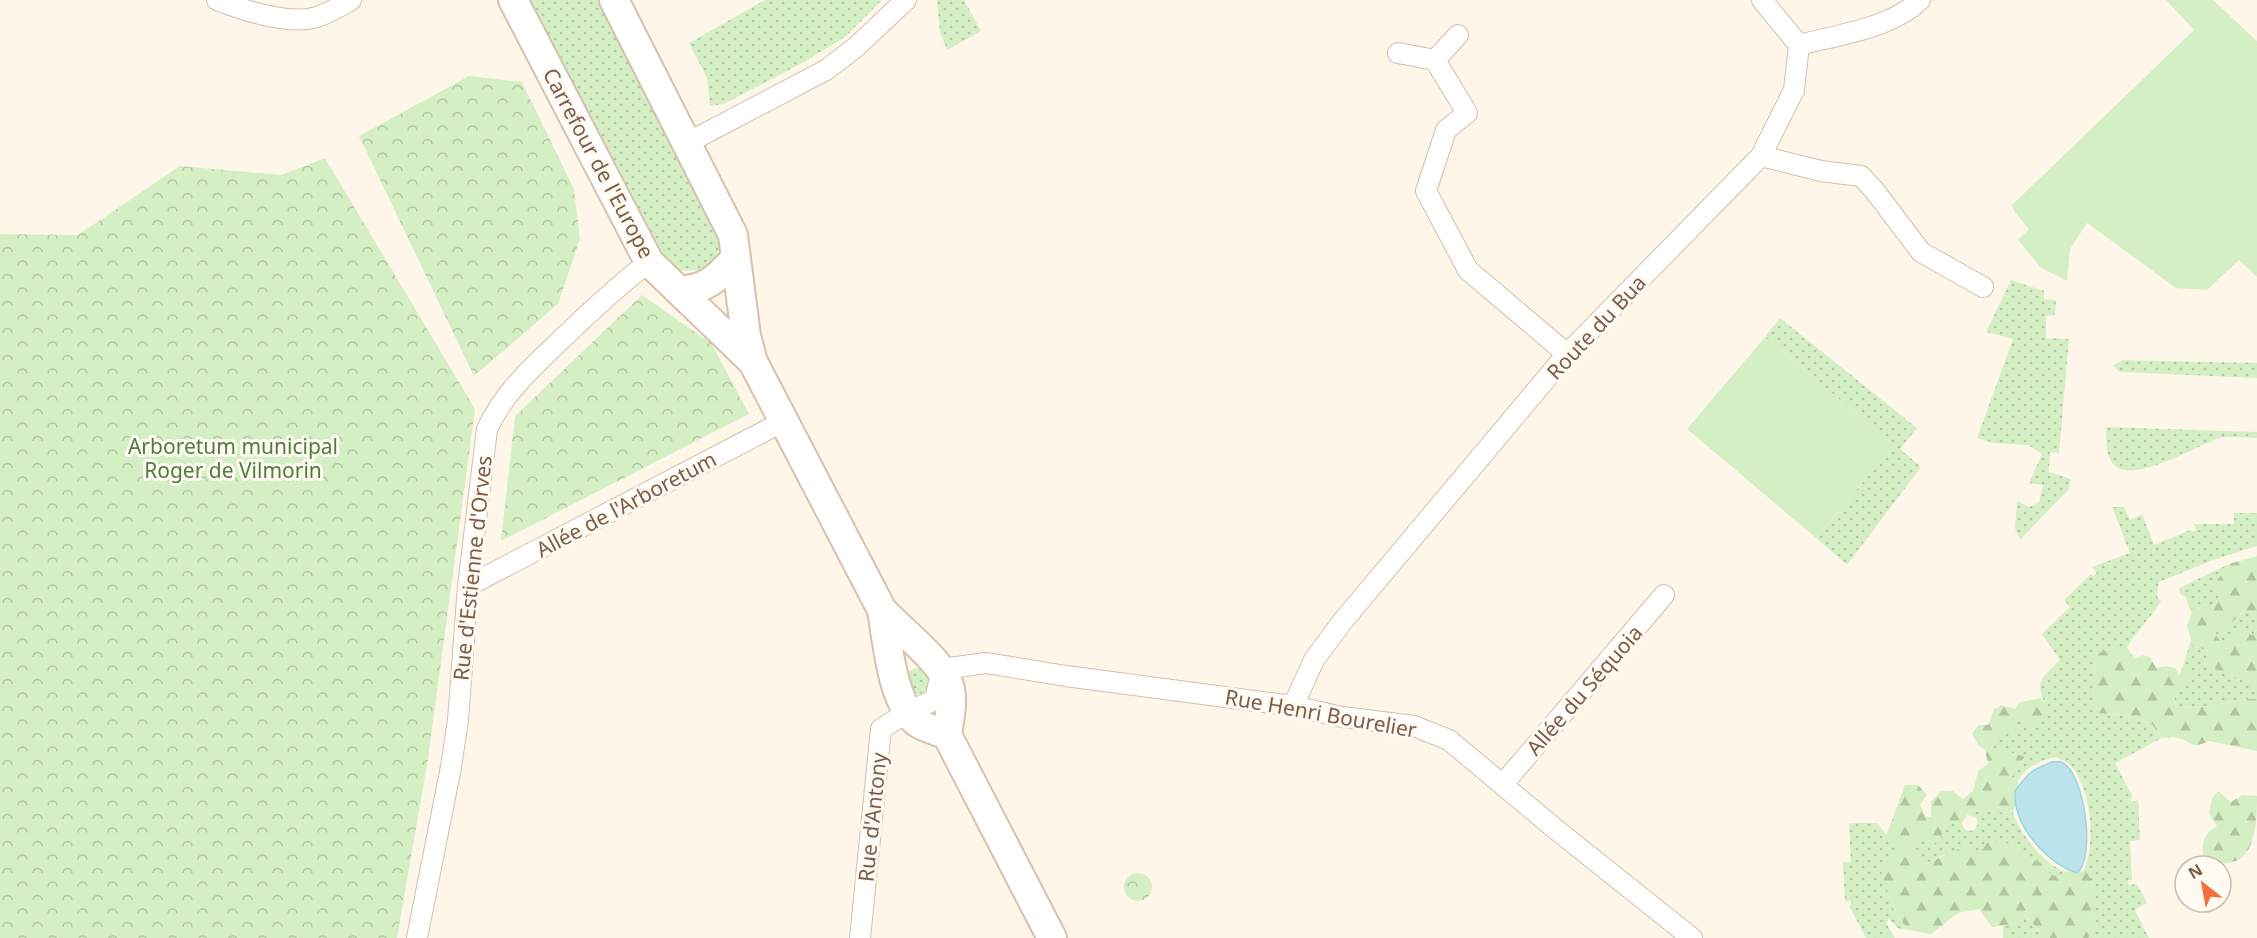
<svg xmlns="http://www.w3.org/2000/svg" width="2257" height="938" font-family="'Noto Sans',sans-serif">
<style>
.grass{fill:url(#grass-dots)}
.forest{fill:url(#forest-firs)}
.park{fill:url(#park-crowns)}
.garden{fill:#d5efc5}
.water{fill:#bbe3eb;stroke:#a0d3de;stroke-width:1.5}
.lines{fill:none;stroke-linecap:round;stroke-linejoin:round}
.street-casing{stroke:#d3bfad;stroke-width:22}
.secondary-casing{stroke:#d9c1ac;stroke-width:32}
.street{stroke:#fff;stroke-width:20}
.secondary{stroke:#fff;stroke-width:28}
.labels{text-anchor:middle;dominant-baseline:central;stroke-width:6;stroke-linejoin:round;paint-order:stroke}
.street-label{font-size:21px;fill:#7d5d49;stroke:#fffaf2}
.park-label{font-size:21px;fill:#4d7e3c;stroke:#fffaf2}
</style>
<defs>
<pattern id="grass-dots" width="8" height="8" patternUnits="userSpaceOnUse" patternTransform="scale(1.5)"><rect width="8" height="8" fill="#d5efc5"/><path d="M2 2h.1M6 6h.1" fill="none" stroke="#b2c5a2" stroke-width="1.8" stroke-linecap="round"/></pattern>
<pattern id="forest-firs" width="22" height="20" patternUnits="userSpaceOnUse" patternTransform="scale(1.5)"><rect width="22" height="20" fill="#d5efc5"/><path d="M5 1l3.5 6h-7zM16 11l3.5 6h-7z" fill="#b2c5a2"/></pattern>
<pattern id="park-crowns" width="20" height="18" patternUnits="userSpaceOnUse" patternTransform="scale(1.5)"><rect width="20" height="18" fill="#d5efc5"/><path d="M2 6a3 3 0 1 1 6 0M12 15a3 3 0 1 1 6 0" fill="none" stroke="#b2c5a2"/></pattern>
</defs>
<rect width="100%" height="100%" fill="#fef7e9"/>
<!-- grass -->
<path class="grass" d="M 524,0 L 602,0 L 666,116 L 721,242 L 717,258 L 699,270 L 675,271 L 660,256 Z
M 765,0 L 882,0 L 845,37 L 804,62 L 724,104 L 710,106 L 707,78 L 689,43 Z
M 937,0 L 964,0 L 981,31 L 947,50 L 940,32 Z
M 2011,280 L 2044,291 L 2044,299 L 2056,300 L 2055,315 L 2046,316 L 2046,338 L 2069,339 L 2059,453 L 2050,452 L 2049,472 L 2071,479 L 2069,489 L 2020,540 L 2015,528 L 2017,501 L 2030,507 L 2039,502 L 2043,485 L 2029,483 L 2042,454 L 2028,445 L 1993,443 L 1977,438 L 2013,339 L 1986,332 Z
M 1780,318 L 1917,428 L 1900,449 L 1921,467 L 1847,565 L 1816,538 L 1894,445 L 1765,337 Z
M 2122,360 L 2257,363 L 2257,378 L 2120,372 L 2113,366 Z
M 2106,427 L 2257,432 L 2257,438 C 2246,438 2231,435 2220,438 C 2198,444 2124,492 2110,459 C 2105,450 2107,438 2106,427 Z
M 2112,507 L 2124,507 L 2130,520 L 2142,514 L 2154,545 L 2190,530 L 2192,532 L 2196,530 L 2194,524 L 2234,524 L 2234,513 L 2257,513 L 2257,546 L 2213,560 L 2159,582 L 2157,597 L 2161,601 C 2151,618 2137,630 2127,647 L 2114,647 L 2095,655 L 2096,678 L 2092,694 L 2098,713 L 2123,715 L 2152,724 L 2162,738 L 2115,763 L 2133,797 L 2130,799 L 2132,802 L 2138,800 L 2140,840 L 2130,841 L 2132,880 L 2128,880 L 2129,885 L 2137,884 L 2147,903 L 2135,910 L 2149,938 L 2088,938 L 2098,925 L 2090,910 L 2088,875 L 2083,872 C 2096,847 2091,794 2075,771 C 2071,764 2063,760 2056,757 C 2037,762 2029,765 2018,781 L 2009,775 L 2025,758 L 1991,750 L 1999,733 L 2045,704 C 2034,679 2043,678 2060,660 L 2042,634 L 2070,607 L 2064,600 L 2091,574 L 2093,576 L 2097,573 L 2092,567 L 2130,553 Z
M 2229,564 L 2214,584 L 2222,596 L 2211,608 L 2193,608 L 2191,613 L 2186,597 L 2180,594 L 2179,588 Z
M 2246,610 L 2257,613 L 2257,630 L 2252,635 L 2228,650 L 2214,633 L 2224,629 Z
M 2191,640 L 2193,646 L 2208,651 L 2205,664 L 2237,679 L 2257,683 L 2257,699 C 2229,699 2201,712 2175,706 L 2175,690 Z
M905 681a13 13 0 1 1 26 0a13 13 0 1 1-26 0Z
M 1970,810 L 2013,813 C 2021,835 2043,863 2065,872 L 2059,878 L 2049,873 L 2044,864 L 2020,855 L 2010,844 L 1988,842 L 1977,851 L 1943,855 L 1925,864 L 1911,857 L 1920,841 L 1940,839 L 1946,825 L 1965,818 L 1962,823 L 1964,829 L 1969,831 L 1974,830 L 1978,824 L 1976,817 L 1967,815 Z
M 1849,823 L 1877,823 L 1897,848 L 1894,912 L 1909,930 L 1899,929 L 1889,919 L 1886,923 L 1895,938 L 1866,938 L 1849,906 L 1852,904 L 1850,900 L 1845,902 L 1843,862 L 1851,862 Z
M 2022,912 L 2041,934 L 2032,938 L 2003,938 L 2003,926 L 2013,924 Z"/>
<!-- forest -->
<path class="forest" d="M 2257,556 L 2257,613 L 2245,610 L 2224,630 L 2214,633 L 2227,649 L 2227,637 L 2238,631 L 2252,635 L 2257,630 L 2257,683 L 2237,679 L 2205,664 L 2208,651 L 2193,646 L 2187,626 L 2193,608 L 2211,608 L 2221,596 L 2214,584 L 2229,564 Z
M 2114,647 L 2127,647 L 2135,659 L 2143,655 L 2150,657 L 2156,668 L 2166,666 L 2175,668 L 2180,676 L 2188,671 L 2190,681 L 2175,690 L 2175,706 C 2202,712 2230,699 2257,699 L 2257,751 L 2209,741 C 2190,750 2193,741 2177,738 C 2173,737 2167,738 2162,738 L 2152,724 L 2123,715 L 2098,713 L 2092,694 L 2096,678 L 2095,655 Z
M 2041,698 L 2045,704 L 2045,722 L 2036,722 L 2030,729 L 2018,721 L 2013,733 L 1999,734 L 1991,749 L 2002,749 L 2025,757 L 2010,775 L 2018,781 L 2018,797 L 2013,813 L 1970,810 L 1965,818 L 1946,825 L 1940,839 L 1934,844 L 1920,841 L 1911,857 L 1925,864 L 1966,846 L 1977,851 L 1988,842 L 2010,844 L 2020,855 L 2044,864 L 2049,873 L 2059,878 L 2071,867 L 2088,874 L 2094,888 L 2097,902 L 2090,910 L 2098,925 L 2088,938 L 2032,938 L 2041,933 L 2023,913 L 2013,924 L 1992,927 L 1979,909 L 1958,913 L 1931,934 L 1909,930 L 1894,912 L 1881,871 L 1896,849 L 1886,836 L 1905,785 L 1918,785 L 1927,795 L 1920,805 L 1926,817 L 1931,817 L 1931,802 L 1941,791 L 1953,791 L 1963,799 L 1973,791 L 1978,771 L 1988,764 L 1985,750 L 1978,745 L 1972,734 L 1978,725 L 1988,725 L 1994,709 L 2002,705 L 2015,709 L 2020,702 Z
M 2218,791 L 2231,802 L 2242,795 L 2257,796 C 2257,821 2257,866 2221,863 C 2215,863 2208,859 2203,856 C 2202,841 2204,834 2217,826 L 2209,813 L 2212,798 Z"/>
<!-- park -->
<path class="park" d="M 469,76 L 522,82 L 574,189 L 580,239 L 558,304 L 474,376 L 359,136 Z
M 325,158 L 475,409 L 428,759 L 397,938 L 0,938 L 0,234 L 78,235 L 180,166 L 281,175 Z
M 642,295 L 711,343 L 749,414 L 501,541 L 515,416 Z
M1124 887a14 14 0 1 1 28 0a14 14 0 1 1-28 0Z"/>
<!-- garden -->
<path class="garden" d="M 2166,0 L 2213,0 L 2257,41 L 2257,277 L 2239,260 L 2207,290 L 2176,288 L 2087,223 L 2070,249 L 2067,281 L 2040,267 L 2018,240 L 2029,229 L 2014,211 L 2012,205 L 2194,30 Z
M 1765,337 L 1894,445 L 1816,538 L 1687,429 Z"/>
<!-- water -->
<path class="water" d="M 2052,762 C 2055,762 2058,761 2061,762 C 2085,771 2096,859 2077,873 C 2051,865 2024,836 2017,810 C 2015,804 2015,797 2015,791 C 2028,773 2031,770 2052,762 Z"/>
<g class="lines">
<!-- street casing -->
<g class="street-casing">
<path id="street" d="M 217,0 C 242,10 286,24 313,18 C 326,15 339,7 351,0
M 1762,0 L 1799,45
M 1799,45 C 1837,35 1892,28 1920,0
M 1398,53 L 1435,60 L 1467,113 L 1446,130 L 1426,191 L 1468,270 L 1567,354
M 1435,60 L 1458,35
M 687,143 L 826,70 L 856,47 L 906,0
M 1761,156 L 1821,171 L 1861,176 L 1874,190 L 1921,252 L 1983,287
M 468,586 L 784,421
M 1293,706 L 1314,660 L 1342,622 L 1567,354 L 1761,156 L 1794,90 L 1799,45
M 1503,784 L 1664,595
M 417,938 L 451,767 L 458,720 L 468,586 L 487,429 C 506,389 535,365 566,335 C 593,309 620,284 649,262
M 860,938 L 881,729 L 908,712 L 935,700 L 942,669 L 986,663 L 1066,676 L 1293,706 L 1342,717 L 1414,726 L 1449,740 L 1553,827 L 1692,938"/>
</g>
<!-- secondary casing -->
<g class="secondary-casing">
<path id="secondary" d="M 513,0 L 649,262 L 753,362
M 614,0 L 733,235 L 746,336 L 753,362 L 882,610 C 901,631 945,663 950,689 C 953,703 949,721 947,735
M 680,291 C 708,288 716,279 735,259
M 882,610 C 887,639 892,704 918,723 C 926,728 938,731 947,735
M 947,735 L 1052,938"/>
</g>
<!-- street -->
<use href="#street" class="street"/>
<!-- secondary -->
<use href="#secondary" class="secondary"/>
</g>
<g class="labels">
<!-- street labels -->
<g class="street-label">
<text transform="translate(599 163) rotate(62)">Carrefour de l'Europe</text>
<text transform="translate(1596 327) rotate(-47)">Route du Bua</text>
<text transform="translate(626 504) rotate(-28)">Allée de l'Arboretum</text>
<text transform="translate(472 568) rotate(-84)">Rue d'Estienne d'Orves</text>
<text transform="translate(1584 690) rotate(-49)">Allée du Séquoia</text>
<text transform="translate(1321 713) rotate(10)">Rue Henri Bourelier</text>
<text transform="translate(872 817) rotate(-84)">Rue d'Antony</text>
</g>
<!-- park labels -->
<g class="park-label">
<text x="233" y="446">Arboretum municipal<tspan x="233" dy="24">Roger de Vilmorin</tspan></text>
</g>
</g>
<!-- north arrow -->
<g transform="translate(2203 884) rotate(329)"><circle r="28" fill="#fffaf2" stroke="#cbbbae" stroke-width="1.5"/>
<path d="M0-4.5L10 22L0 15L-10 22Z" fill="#f47043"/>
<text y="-9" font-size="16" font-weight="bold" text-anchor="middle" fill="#7d5d49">N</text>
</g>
</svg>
